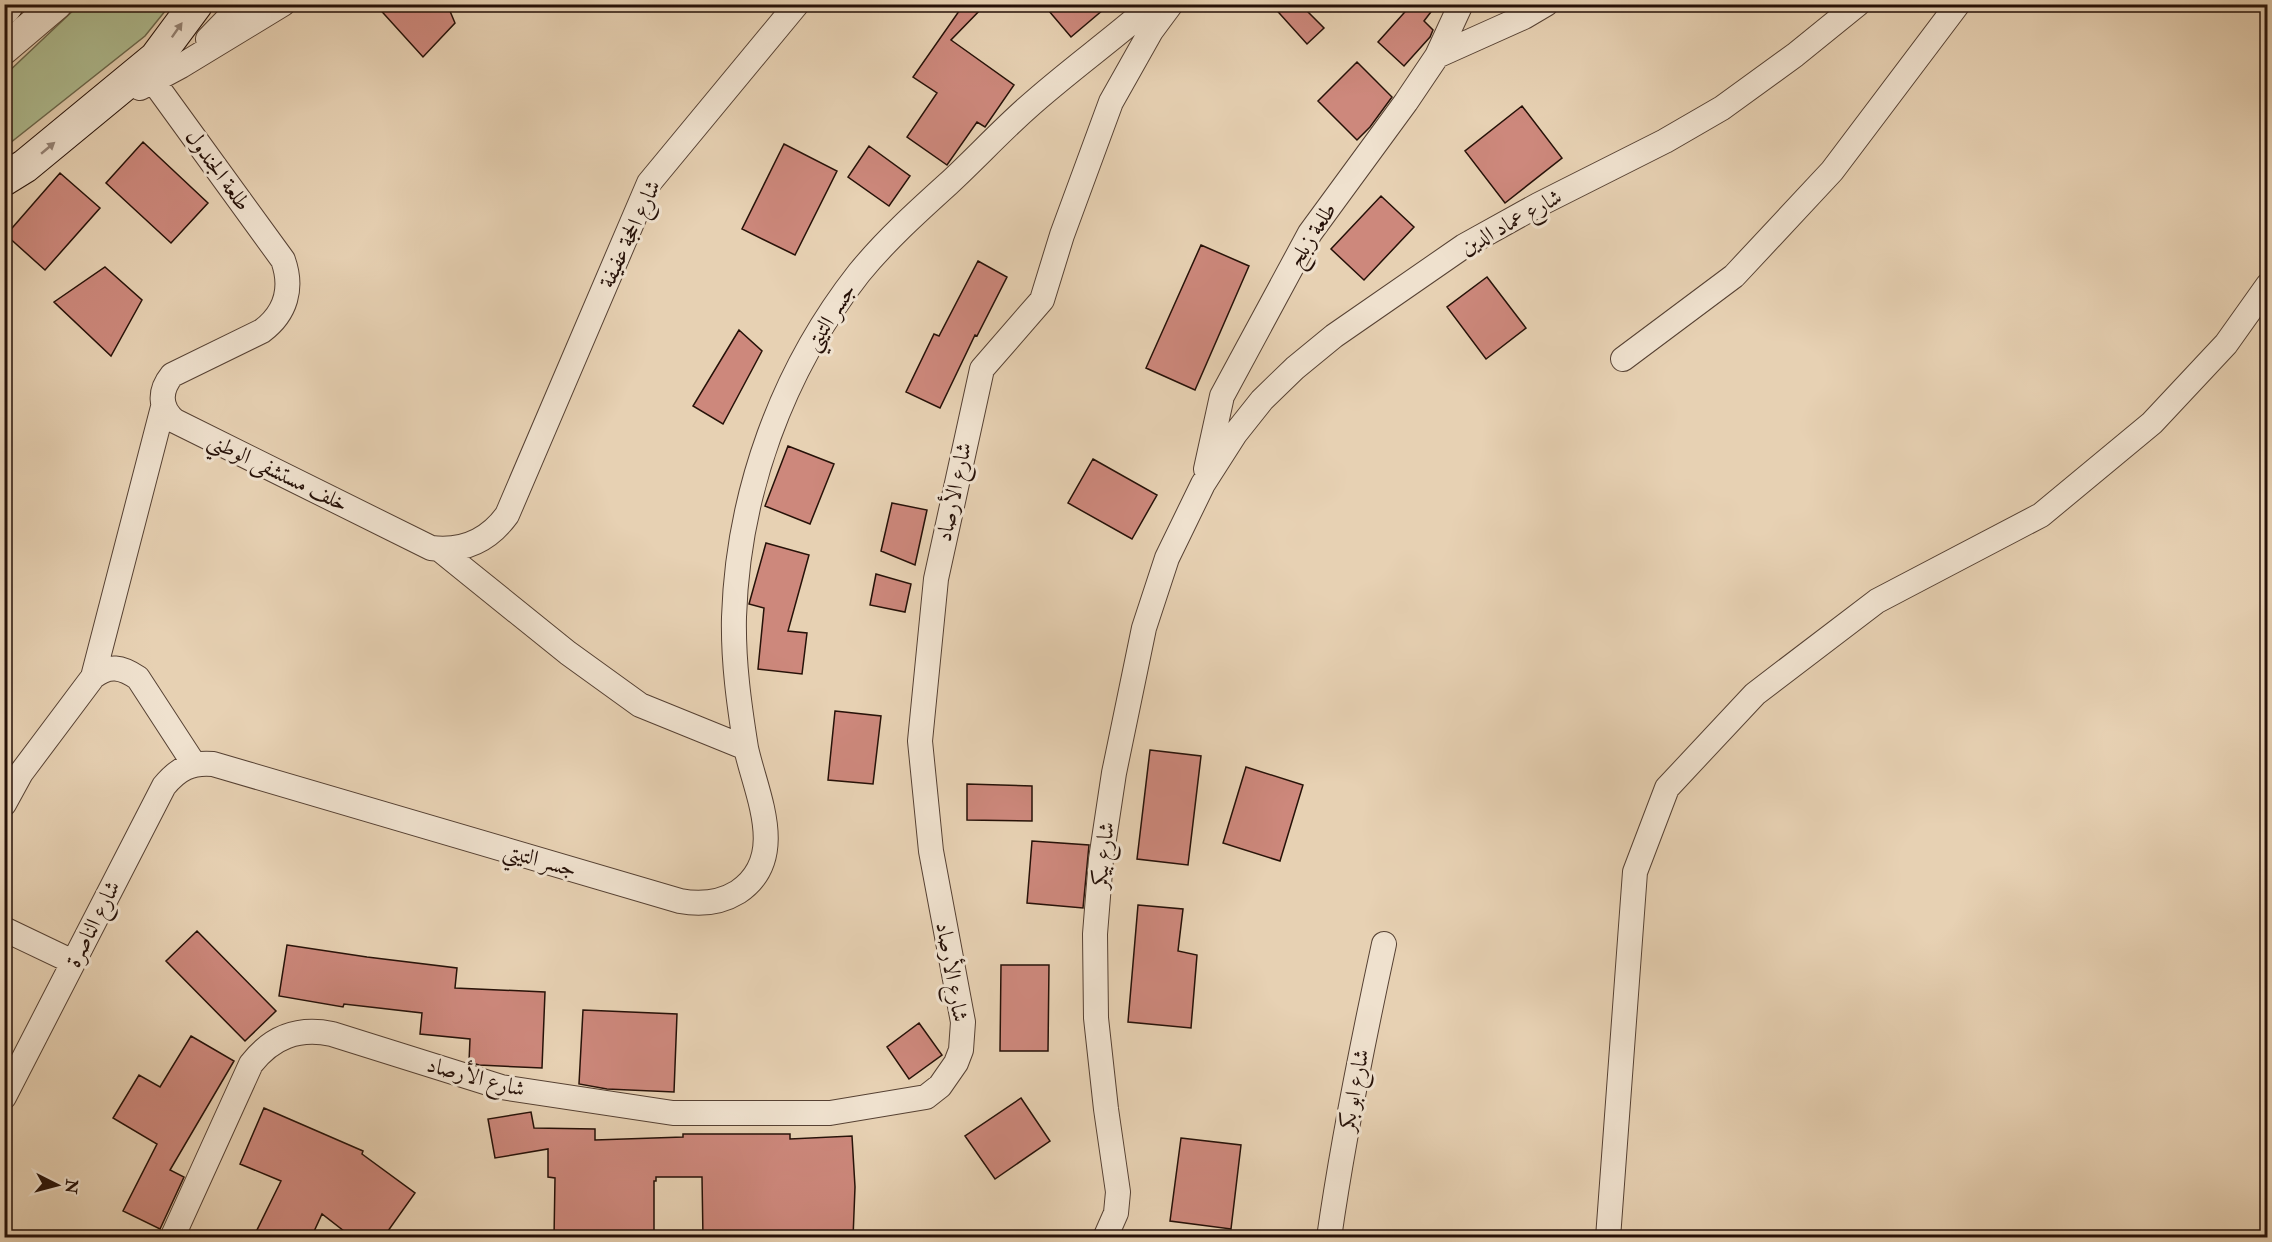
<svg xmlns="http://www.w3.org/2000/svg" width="2272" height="1242" font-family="'IM FELL Double Pica',Amiri,serif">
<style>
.green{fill:#afbd91;stroke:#6a674c;stroke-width:1.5}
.building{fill:#cd887c;stroke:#261108;stroke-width:1.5}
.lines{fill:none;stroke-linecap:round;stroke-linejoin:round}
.minor-casing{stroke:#564133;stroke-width:26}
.tertiary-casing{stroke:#564133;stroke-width:32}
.secondary-casing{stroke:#261108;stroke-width:35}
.minor{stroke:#efe1ce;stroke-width:24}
.tertiary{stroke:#efe1ce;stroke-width:30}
.secondary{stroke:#efe1ce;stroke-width:33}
.oneway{fill:#958375}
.labels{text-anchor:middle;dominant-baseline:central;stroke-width:6;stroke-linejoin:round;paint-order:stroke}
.street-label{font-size:22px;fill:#261108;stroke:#efe1ce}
</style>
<rect width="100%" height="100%" fill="#e7d1b3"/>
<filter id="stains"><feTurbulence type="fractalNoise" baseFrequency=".00333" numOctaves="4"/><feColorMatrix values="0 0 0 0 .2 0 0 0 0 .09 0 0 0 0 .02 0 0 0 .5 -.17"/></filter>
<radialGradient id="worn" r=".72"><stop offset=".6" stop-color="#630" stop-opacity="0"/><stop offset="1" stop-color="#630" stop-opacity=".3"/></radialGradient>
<!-- green -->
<path class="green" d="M 79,5 L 170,5 L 145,36 L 5,147 L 5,75 Z"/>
<!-- building -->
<path class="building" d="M 375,4 L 447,4 L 455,23 L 423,57 Z
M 964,4 L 986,4 L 951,40 L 1014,85 L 985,127 L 977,122 L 947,165 L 907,137 L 937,93 L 913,77 Z
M 1043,4 L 1110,4 L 1071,37 Z
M 1271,4 L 1300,4 L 1324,28 L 1307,44 Z
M 1412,4 L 1437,4 L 1424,21 L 1433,30 L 1430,37 L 1404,66 L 1378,42 Z
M 1357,62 L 1392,97 L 1370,127 L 1357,140 L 1318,101 Z
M 1522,106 L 1562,158 L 1505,203 L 1465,151 Z
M 143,142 L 208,203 L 171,243 L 106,183 Z
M 784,144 L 837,171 L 795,255 L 742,229 Z
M 869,146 L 910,176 L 889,206 L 848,177 Z
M 60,173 L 100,208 L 45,270 L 6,235 Z
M 1381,196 L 1414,227 L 1364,280 L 1331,249 Z
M 1201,245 L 1249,266 L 1195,390 L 1146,368 Z
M 978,261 L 1007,277 L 977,336 L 975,335 L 940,408 L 906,392 L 934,334 L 939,336 Z
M 105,267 L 142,300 L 111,356 L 54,302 Z
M 1487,277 L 1526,328 L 1486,359 L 1447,307 Z
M 739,330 L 762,351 L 723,424 L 693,406 Z
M 788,446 L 834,464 L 810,524 L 765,506 Z
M 1093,459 L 1157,495 L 1132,539 L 1068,503 Z
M 892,503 L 927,510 L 915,565 L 881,551 Z
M 766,543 L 809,555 L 788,631 L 807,633 L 802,674 L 758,669 L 764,608 L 749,604 Z
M 876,574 L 911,584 L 905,612 L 870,605 Z
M 835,711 L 881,716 L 873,784 L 828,780 Z
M 1150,750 L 1201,756 L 1188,865 L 1137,859 Z
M 1246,767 L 1303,785 L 1280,861 L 1223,843 Z
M 967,784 L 1032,786 L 1032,821 L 967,820 Z
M 1032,841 L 1089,845 L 1083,908 L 1027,903 Z
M 1138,905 L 1183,909 L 1178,951 L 1197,955 L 1191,1028 L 1128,1022 Z
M 197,931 L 276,1011 L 245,1041 L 166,961 Z
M 287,945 L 367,957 L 457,968 L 455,988 L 545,992 L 542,1068 L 479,1065 L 469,1062 L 470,1039 L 420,1034 L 422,1013 L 344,1004 L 343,1007 L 279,996 Z
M 1001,965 L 1049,965 L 1048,1051 L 1000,1051 Z
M 583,1010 L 677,1014 L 674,1092 L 607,1089 L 579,1084 Z
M 919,1023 L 942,1055 L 909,1079 L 887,1047 Z
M 191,1036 L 234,1061 L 170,1170 L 184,1177 L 160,1229 L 123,1211 L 157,1144 L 113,1118 L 139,1075 L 160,1087 Z
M 1021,1098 L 1050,1141 L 995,1179 L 965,1136 Z
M 264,1108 L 363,1151 L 362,1154 L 415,1193 L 383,1238 L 353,1238 L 322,1214 L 311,1238 L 253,1238 L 281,1181 L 240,1164 Z
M 531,1112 L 534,1128 L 595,1129 L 595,1140 L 683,1137 L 683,1134 L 790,1134 L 790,1139 L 852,1136 L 855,1187 L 853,1238 L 703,1238 L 702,1177 L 656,1177 L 656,1181 L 654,1181 L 654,1238 L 554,1238 L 555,1178 L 548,1177 L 548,1149 L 495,1158 L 488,1119 Z
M 1181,1138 L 1241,1145 L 1231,1229 L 1170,1221 Z"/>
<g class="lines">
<!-- minor casing -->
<g class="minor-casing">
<path id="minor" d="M 208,39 L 242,4
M 1437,56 L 1524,17 L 1546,4
M 153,81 L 283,260 C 293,288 286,313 262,331 L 172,375 C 159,391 159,408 175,421 L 431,548 C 463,552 488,541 507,515 L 649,183 L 797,4
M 140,88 L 181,66 L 283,4
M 1623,359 L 1734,276 L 1832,171 L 1958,4
M 1206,469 L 1222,396 L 1310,233 L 1406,102 L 1437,56 L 1461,4
M 93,677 L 163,407
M 746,748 C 739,704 733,661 734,617 C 738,493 782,371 859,273 C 886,240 917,212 948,184 C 975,159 1000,132 1027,108 C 1067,72 1112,40 1153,4
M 4,804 L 21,773 L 93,677 C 109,664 122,667 138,678 L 194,764
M 4,929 L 73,962
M 4,1097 L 164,786 C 178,769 191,762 213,764 L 680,901 C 701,905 720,903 738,892 C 789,858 756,794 746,748 L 640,705 L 568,653 L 439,549
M 172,1238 L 251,1064 C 272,1037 298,1027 332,1034 L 501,1087 L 673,1113 L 830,1113 L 926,1097 L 940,1086 L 956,1063 L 961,1050 L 963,1022 L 931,851 L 920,741 L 936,579 L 982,369 L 1042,300 L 1062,235 L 1111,102 L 1151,31 L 1171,4
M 1105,1238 L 1116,1213 L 1118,1192 L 1106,1109 L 1096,1018 L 1095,934 L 1101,859 L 1114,773 L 1144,628 L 1167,558 L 1203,484 L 1235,434 L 1262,400 L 1295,368 L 1334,336 L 1464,246 L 1538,205 L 1665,141 L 1722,108 L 1795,55 L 1858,4
M 1329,1238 C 1343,1139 1363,1041 1384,944
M 1608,1238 L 1635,872 L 1667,788 L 1755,694 L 1877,601 L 2041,515 L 2152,423 L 2226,344 L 2268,285"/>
</g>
<!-- tertiary casing -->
<g class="tertiary-casing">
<path id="tertiary" d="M 4,49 L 57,4"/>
</g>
<!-- secondary casing -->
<g class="secondary-casing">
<path id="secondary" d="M 4,8 L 7,4
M 4,179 L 25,166 L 156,58 L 196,4"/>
</g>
<!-- minor -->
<use href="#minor" class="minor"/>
<!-- tertiary -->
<use href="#tertiary" class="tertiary"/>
<!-- secondary -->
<use href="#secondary" class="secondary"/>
</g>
<!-- one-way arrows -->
<defs><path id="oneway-solid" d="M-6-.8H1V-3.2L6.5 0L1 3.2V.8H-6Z" transform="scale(1.5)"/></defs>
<g class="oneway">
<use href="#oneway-solid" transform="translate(177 30) rotate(-55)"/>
<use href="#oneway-solid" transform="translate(48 148) rotate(-40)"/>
</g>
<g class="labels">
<!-- street labels -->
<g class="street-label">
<text transform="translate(218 170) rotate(54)">طلعة الجندول</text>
<text transform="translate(1511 222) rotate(-29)">شارع عماد الدين</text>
<text transform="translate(630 234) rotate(-65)">شارع الحجة عفيفة</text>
<text transform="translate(1312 235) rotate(-58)">طلعة زبلح</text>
<text transform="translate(830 317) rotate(-57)">جسر التيتي</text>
<text transform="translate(278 472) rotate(26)">خلف مستشفى الوطني</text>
<text transform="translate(954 492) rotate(-78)">شارع الأرصاد</text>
<text transform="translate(1103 855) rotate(-83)">شارع بيكر</text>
<text transform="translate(540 860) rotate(16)">جسر التيتي</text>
<text transform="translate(93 924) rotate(-63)">شارع الناصرة</text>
<text transform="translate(952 972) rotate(80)">شارع الأرصاد</text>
<text transform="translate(476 1077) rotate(15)">شارع الأرصاد</text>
<text transform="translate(1354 1090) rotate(-79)">شارع ابو بكر</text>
</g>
</g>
<!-- margin -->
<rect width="2272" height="1242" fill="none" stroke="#e7d1b3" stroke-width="24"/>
<rect x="6" y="6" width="2260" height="1230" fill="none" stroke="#261108" stroke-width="3"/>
<rect x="12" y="12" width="2248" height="1218" fill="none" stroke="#261108" stroke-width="1.5"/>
<!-- north arrow -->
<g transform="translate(57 1185) rotate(96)" stroke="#efe1ce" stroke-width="4.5" paint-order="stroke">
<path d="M0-4.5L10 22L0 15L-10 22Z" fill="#261108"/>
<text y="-9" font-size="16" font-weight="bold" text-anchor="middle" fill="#261108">N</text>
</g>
<rect width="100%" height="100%" filter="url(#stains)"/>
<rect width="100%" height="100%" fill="url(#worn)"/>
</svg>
